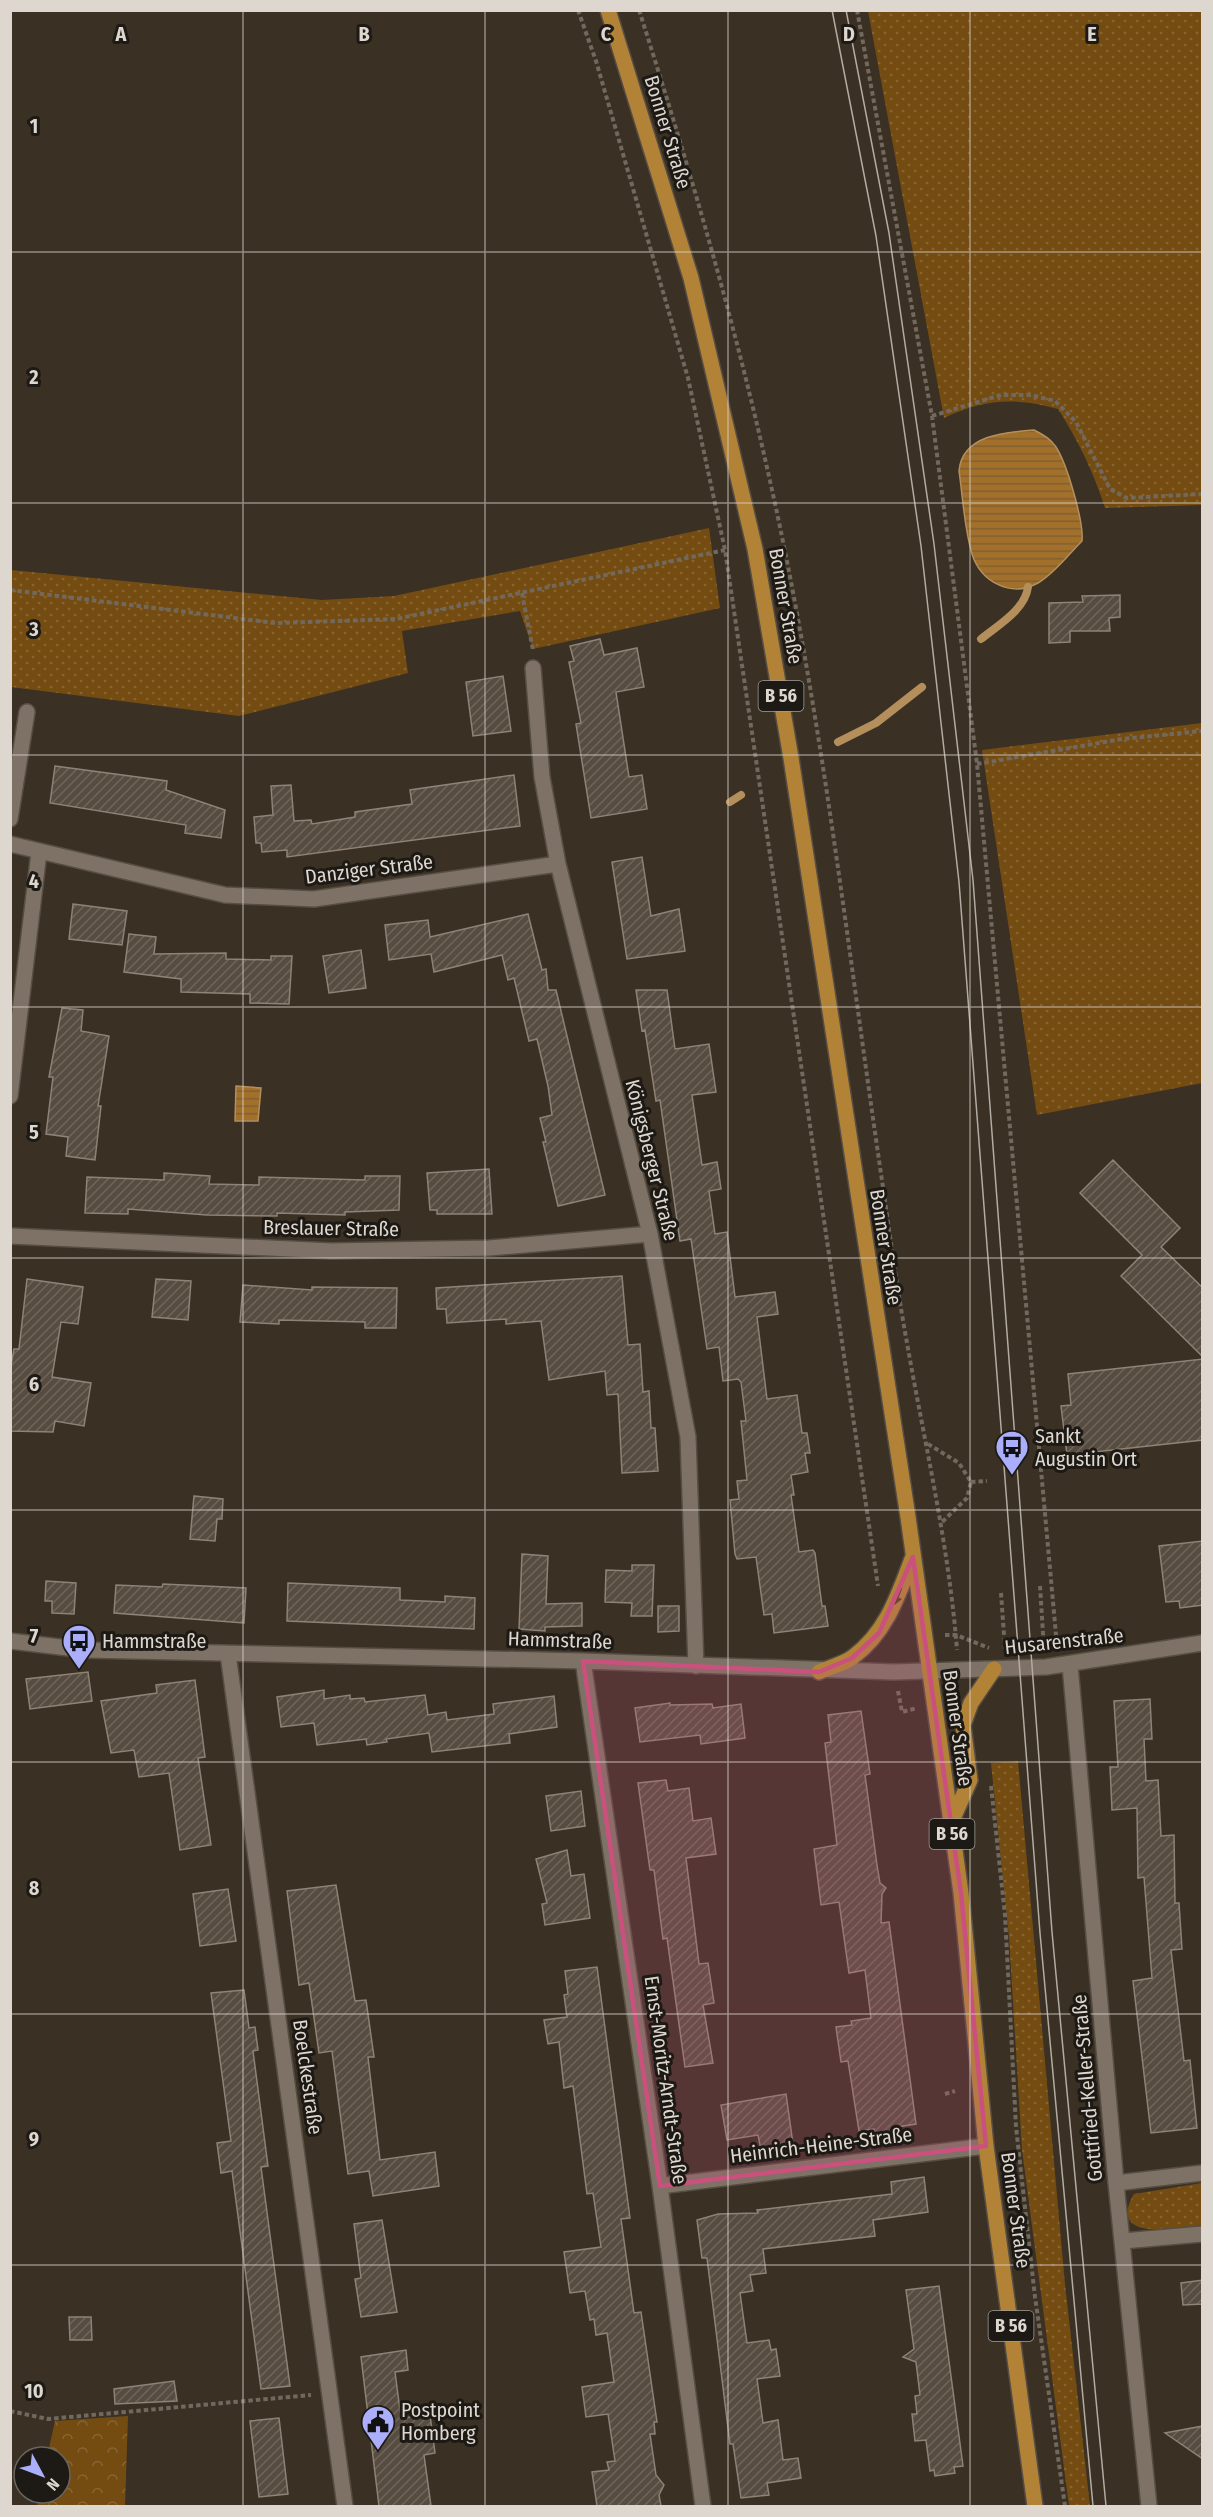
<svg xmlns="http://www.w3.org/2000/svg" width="1213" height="2517" font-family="'Fira Sans Condensed',sans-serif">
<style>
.grass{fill:url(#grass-dots)}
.park{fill:url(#park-crowns)}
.water{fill:url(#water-rules);stroke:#b48f5c;stroke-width:1.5}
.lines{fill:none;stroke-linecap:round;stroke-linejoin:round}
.stream{stroke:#b48f5c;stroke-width:8}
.building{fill:url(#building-hatch);stroke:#8e8375;stroke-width:1.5}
.minor-casing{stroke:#564d43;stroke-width:18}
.major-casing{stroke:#564d43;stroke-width:18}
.path{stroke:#72695e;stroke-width:4;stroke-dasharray:4.5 3;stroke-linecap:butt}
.minor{stroke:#7d7265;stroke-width:15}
.major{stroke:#b28236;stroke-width:15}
.tram{stroke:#b3aca3;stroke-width:1.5}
.oneway{fill:#594322}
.marked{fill:#ca517e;fill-opacity:0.2;stroke:#ca517e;stroke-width:4.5;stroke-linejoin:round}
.grid{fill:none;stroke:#ddd7cf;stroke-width:1.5;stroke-opacity:0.55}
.labels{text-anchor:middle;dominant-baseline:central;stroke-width:6;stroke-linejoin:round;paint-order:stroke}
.shield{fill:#1d1914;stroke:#a39e97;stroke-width:1.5}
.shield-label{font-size:18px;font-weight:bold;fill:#ddd7cf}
.street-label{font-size:20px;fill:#ddd7cf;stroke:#1d1914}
.poi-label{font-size:20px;fill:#ddd7cf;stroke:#1d1914;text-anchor:start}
.grid-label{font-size:20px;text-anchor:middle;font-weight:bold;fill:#ddd7cf;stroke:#1d1914;stroke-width:6;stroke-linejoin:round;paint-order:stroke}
</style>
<defs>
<pattern id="grass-dots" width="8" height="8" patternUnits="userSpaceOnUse" patternTransform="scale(1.5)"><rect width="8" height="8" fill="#744c12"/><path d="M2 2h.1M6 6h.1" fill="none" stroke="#876533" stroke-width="1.8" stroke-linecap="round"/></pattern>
<pattern id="park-crowns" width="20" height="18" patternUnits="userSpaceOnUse" patternTransform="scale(1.5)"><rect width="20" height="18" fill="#744c12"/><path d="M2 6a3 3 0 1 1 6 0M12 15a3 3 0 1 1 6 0" fill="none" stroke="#876533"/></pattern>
<pattern id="water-rules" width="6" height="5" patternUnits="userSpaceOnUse" patternTransform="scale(1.5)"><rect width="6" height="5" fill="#a2702a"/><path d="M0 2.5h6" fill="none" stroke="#805f31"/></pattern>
<pattern id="building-hatch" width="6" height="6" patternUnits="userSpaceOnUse" patternTransform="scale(1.5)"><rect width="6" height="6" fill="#574c40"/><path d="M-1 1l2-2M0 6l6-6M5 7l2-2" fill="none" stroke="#6f655b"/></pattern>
</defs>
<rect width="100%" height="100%" fill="#3a3024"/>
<!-- grass -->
<path class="grass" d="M 868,11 L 1202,11 L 1202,505 L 1105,508 C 1094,473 1078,440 1058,409 C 1016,397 984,399 944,418 Z
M 709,528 L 720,608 L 533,649 L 520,611 L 402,631 L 408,673 L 239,716 L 11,687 L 11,570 L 322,600 L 394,596 Z
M 1202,723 L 1202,1083 L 1037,1115 L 982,750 Z
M 1018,1761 L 1065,2284 L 1090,2506 L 1069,2506 L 1022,2150 L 1009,1937 L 991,1763 Z
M 1202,2183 L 1202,2225 C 1180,2228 1105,2243 1134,2194 Z"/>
<!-- park -->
<path class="park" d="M 128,2416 L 125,2506 L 37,2506 L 40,2493 L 60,2493 L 60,2457 L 47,2457 L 55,2421 Z"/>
<!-- water -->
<path class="water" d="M 1034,430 C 1043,435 1050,438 1056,447 C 1067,464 1084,522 1082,541 C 1069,554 1054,574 1038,583 C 1011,598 981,582 972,554 C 964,527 963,498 959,471 C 962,435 1005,432 1034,430 Z
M 236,1086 L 261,1088 L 258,1121 L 235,1121 Z"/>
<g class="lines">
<!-- stream -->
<path class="stream" d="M 981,639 C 998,625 1025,610 1028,587
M 838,742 L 876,723 L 922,687
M 730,802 L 741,795"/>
</g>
<!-- building -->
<path class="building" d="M 1120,595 L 1120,617 L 1109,618 L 1110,631 L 1070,631 L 1070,642 L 1049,643 L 1049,603 L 1083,602 L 1082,596 Z
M 600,639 L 604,655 L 637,648 L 644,687 L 616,692 L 629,777 L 642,775 L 647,809 L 591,818 L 576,724 L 581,723 L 569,662 L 574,661 L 570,646 Z
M 503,676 L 511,731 L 473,736 L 466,682 Z
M 55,766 L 167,781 L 166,790 L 225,810 L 221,838 L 185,833 L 186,825 L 50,803 Z
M 514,775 L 520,826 L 287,857 L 287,850 L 262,852 L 261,843 L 256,843 L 254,817 L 273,815 L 271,786 L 291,785 L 294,821 L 311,820 L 312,824 L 355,817 L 355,812 L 412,804 L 410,790 Z
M 642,857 L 651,916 L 679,909 L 685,951 L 627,959 L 612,862 Z
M 73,904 L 127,911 L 122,945 L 69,939 Z
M 528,914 L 542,970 L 546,969 L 548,990 L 556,990 L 605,1195 L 558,1206 L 543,1142 L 546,1142 L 540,1118 L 552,1115 L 548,1086 L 537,1039 L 529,1041 L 514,978 L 508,980 L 502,955 L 434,972 L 431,954 L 389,960 L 385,925 L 428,920 L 430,937 Z
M 129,934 L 156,937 L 154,954 L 226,953 L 226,959 L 271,960 L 271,956 L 292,956 L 289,1004 L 250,1003 L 250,994 L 181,992 L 181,979 L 124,972 Z
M 361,950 L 366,988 L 329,993 L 323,956 Z
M 636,990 L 667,990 L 675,1049 L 709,1044 L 716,1092 L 692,1095 L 702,1165 L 717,1162 L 721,1189 L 709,1191 L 715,1234 L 727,1232 L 735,1297 L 775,1292 L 778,1314 L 757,1317 L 767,1399 L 797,1395 L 802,1433 L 807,1433 L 810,1453 L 805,1453 L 808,1472 L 791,1475 L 794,1495 L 791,1495 L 799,1552 L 813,1550 L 815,1553 L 822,1606 L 825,1606 L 828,1626 L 774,1633 L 772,1614 L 764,1615 L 756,1557 L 737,1559 L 735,1554 L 730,1500 L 739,1499 L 737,1481 L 747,1480 L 741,1421 L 746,1421 L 741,1382 L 738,1379 L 723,1381 L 719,1347 L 707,1349 L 691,1239 L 680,1241 L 660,1100 L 656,1101 L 645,1030 L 642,1031 Z
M 62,1008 L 83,1010 L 81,1031 L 109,1036 L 98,1106 L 101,1106 L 95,1160 L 66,1156 L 68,1137 L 46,1134 L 53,1077 L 49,1077 Z
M 1113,1160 L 1180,1228 L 1161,1247 L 1203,1288 L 1203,1357 L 1121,1276 L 1142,1255 L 1080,1193 Z
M 489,1169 L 492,1214 L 437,1214 L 437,1210 L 430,1210 L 427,1173 Z
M 164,1173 L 210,1176 L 209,1184 L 259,1185 L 259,1177 L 365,1180 L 365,1176 L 400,1176 L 399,1210 L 345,1212 L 345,1215 L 277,1213 L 277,1216 L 207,1215 L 128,1209 L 128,1214 L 85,1213 L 87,1177 L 164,1180 Z
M 622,1276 L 628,1345 L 640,1344 L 643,1392 L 649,1391 L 651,1428 L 655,1428 L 658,1471 L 622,1473 L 618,1394 L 607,1395 L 605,1371 L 549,1380 L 541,1321 L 506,1324 L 506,1319 L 447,1323 L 446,1309 L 437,1309 L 436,1288 Z
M 27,1279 L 83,1287 L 78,1324 L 61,1322 L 52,1377 L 91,1383 L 84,1426 L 55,1421 L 53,1432 L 10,1431 L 10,1371 L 14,1349 L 19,1349 Z
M 156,1279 L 191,1281 L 188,1320 L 152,1317 Z
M 243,1285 L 312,1290 L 312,1287 L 397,1288 L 396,1328 L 365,1328 L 365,1322 L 279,1320 L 279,1324 L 240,1322 Z
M 1203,1359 L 1203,1440 L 1067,1455 L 1061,1406 L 1071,1405 L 1068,1374 Z
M 194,1496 L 223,1499 L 222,1519 L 217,1519 L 215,1541 L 190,1539 Z
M 1203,1541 L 1203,1605 L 1180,1608 L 1179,1601 L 1166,1602 L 1159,1546 Z
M 522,1554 L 548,1556 L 546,1604 L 582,1603 L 582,1626 L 545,1627 L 545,1631 L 519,1629 Z
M 632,1565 L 654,1565 L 652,1616 L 631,1616 L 632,1603 L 605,1602 L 606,1570 L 632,1571 Z
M 46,1581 L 76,1583 L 74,1614 L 52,1613 L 52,1601 L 45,1601 Z
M 288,1583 L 400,1588 L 400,1600 L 445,1602 L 445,1596 L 475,1598 L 474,1629 L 287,1621 Z
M 163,1584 L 246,1588 L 244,1623 L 114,1613 L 116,1585 L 162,1587 Z
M 658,1606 L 679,1606 L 679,1631 L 658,1632 Z
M 88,1672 L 92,1701 L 30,1709 L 26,1679 Z
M 195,1680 L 205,1757 L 198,1758 L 211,1845 L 180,1850 L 169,1773 L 139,1777 L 134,1750 L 111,1753 L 101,1701 L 157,1693 L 156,1685 Z
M 324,1690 L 324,1699 L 350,1695 L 350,1699 L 364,1698 L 365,1702 L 425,1695 L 428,1715 L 446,1712 L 447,1720 L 494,1714 L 493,1704 L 554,1696 L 557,1727 L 509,1734 L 510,1743 L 432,1752 L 429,1733 L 386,1739 L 387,1742 L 367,1745 L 366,1739 L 317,1745 L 314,1723 L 281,1727 L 277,1697 Z
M 1150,1699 L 1152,1739 L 1144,1739 L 1146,1781 L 1158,1780 L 1161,1836 L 1174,1835 L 1175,1903 L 1179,1903 L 1182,1949 L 1171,1950 L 1184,2061 L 1190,2060 L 1197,2128 L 1151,2133 L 1133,1981 L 1152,1978 L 1144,1877 L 1138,1878 L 1137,1808 L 1112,1810 L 1110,1767 L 1118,1767 L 1114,1701 Z
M 670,1703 L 670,1705 L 712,1704 L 713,1708 L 741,1704 L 745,1738 L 701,1744 L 700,1735 L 640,1742 L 635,1708 Z
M 861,1711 L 870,1774 L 865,1775 L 877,1865 L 880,1883 L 886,1888 L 882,1894 L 881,1923 L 889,1922 L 916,2124 L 897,2127 L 898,2135 L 875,2138 L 874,2129 L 859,2131 L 848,2061 L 841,2062 L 836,2027 L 852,2025 L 851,2021 L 871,2018 L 865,1970 L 849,1973 L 839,1902 L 821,1905 L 814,1849 L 837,1845 L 825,1743 L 831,1742 L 828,1715 Z
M 666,1780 L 668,1791 L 689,1788 L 693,1821 L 711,1818 L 716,1854 L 686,1858 L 699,1964 L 708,1963 L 714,2003 L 703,2005 L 713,2063 L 685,2067 L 667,1938 L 663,1939 L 654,1870 L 650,1870 L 638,1783 Z
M 581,1791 L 585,1826 L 551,1831 L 546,1796 Z
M 567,1850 L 571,1876 L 584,1874 L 590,1918 L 545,1925 L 542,1904 L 547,1903 L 536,1859 Z
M 336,1885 L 355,2001 L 366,2000 L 374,2057 L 368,2057 L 380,2160 L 435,2152 L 439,2186 L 373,2196 L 369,2171 L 348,2174 L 332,2051 L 319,2053 L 309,1983 L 299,1985 L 287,1891 Z
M 228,1889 L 236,1941 L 200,1946 L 193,1894 Z
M 597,1967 L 630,2218 L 621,2219 L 634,2313 L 641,2312 L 657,2422 L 654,2422 L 655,2434 L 650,2434 L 656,2475 L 664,2485 L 659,2495 L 661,2506 L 597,2506 L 592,2472 L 609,2470 L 607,2462 L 615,2461 L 608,2414 L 586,2417 L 582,2387 L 614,2382 L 607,2333 L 596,2335 L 594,2319 L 590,2320 L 585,2291 L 570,2293 L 564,2252 L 601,2247 L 593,2193 L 587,2194 L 573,2086 L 564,2088 L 559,2042 L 548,2044 L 544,2020 L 567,2017 L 564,1995 L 568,1994 L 565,1971 Z
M 244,1990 L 249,2028 L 255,2027 L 258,2050 L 253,2051 L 268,2166 L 261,2167 L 290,2386 L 261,2389 L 232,2171 L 221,2173 L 217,2143 L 231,2141 L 211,1993 Z
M 786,2094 L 793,2144 L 761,2150 L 758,2135 L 727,2140 L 721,2105 Z
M 924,2177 L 928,2212 L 873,2220 L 875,2236 L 763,2249 L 766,2273 L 750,2275 L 753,2291 L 740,2293 L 747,2343 L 769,2340 L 771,2350 L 776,2349 L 780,2376 L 757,2379 L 763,2423 L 778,2420 L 783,2460 L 798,2458 L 801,2478 L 767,2483 L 769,2495 L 741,2498 L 733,2444 L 730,2444 L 707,2258 L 702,2258 L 697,2220 L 718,2214 L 758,2213 L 757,2210 L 892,2194 L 891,2182 Z
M 382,2220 L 397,2312 L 361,2317 L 355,2279 L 361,2278 L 354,2224 Z
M 1203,2280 L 1203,2304 L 1183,2305 L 1181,2283 Z
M 939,2286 L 963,2466 L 954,2467 L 955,2473 L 935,2476 L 934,2470 L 930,2471 L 926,2440 L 915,2441 L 912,2414 L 917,2414 L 915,2396 L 920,2395 L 916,2362 L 903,2357 L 914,2349 L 906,2290 Z
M 69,2317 L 91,2317 L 92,2340 L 70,2340 Z
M 406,2350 L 408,2370 L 395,2372 L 401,2418 L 430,2415 L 435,2453 L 424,2455 L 431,2506 L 379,2506 L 361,2357 Z
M 174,2381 L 177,2401 L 115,2404 L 114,2389 Z
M 279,2418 L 288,2494 L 259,2497 L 250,2421 Z
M 1203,2426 L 1203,2459 L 1165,2433 Z"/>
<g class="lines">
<!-- minor casing -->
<g class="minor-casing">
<path id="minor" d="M 533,668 L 542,777 L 558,864 L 650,1234 L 688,1437 L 696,1666
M 10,819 L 27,712
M 10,844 L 225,895 L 314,899 L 558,864
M 10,1096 L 39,852
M 10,1236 L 332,1251 L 489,1248 L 650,1234
M 10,1641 L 85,1650 L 583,1661 L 894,1672 L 1046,1667 L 1202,1643
M 228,1654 L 345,2506
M 583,1661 L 660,2186 L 703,2506
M 1070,1665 L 1116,2183 L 1149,2506
M 1116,2183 L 1202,2173
M 660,2186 L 986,2146
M 1123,2241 L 1202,2234"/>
</g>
<!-- major casing -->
<g class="major-casing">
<path id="major" d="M 608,10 L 691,278 L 755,549 L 791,758 L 908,1517 L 961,1893 L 986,2146 L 1035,2506
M 819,1672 C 830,1667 844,1664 853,1657 C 886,1633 898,1596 912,1559
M 951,1823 L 970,1780 L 963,1725 L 971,1703 L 994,1669"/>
</g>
<!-- path -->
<path class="path" d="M 578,10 L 596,61 L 688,378 L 725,550 L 878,1586
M 639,10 C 688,163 733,316 768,472 C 822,710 848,953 884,1194 C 891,1244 898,1294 907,1343 C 925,1445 949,1547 957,1650
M 857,10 L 932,416 L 977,764 L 1057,1646
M 932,416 L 1001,395 L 1031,395 L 1055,401 L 1076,422 L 1110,489 L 1127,498 L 1202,494
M 10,590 L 275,623 L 396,619 L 725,550
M 522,593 L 533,650
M 977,764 L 1122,739 L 1202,731
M 928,1444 L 959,1463 L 971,1482 L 967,1498 L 940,1524
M 971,1482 L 987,1481
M 1040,1586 L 1044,1649
M 1001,1593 L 1005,1649
M 945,1635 L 956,1635 L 989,1648
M 898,1691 L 902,1712 L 917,1708
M 991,1786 L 1005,1915 L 1016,2127 L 1035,2297 L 1065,2506
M 945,2094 L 955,2091
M 10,2411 L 48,2419 L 311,2395"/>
<!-- minor -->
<use href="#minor" class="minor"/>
<!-- major -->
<use href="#major" class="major"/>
<!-- tram -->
<path class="tram" d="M 832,10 L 876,236 L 921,546 L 959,882 L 1040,1933 L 1093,2506
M 846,10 L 889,233 L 934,544 L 973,880 L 1052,1932 L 1106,2506"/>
</g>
<!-- one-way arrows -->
<defs><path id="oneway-solid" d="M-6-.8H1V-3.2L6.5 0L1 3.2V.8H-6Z" transform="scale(1.5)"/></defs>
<use class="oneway" href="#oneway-solid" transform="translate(898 1596) rotate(111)"/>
<!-- marked area -->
<path class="marked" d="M 913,1557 L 961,1893 L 986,2146 L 660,2186 L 583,1661 L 819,1672 L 852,1658 L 879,1633 Z"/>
<!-- grid -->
<path class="grid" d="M 243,10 L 243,2506M 485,10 L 485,2506M 728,10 L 728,2506M 970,10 L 970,2506M 10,252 L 1202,252M 10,503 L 1202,503M 10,755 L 1202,755M 10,1007 L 1202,1007M 10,1258 L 1202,1258M 10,1510 L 1202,1510M 10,1762 L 1202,1762M 10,2014 L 1202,2014M 10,2265 L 1202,2265"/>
<!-- icons -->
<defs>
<g id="bus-pin" transform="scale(1.725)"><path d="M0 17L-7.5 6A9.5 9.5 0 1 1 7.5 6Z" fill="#abaffb" stroke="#1d1914"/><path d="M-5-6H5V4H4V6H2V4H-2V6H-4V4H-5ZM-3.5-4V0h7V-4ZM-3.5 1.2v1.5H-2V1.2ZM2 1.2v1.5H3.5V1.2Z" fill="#111"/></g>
<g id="civic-pin" transform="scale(1.725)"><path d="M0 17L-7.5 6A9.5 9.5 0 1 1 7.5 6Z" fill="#abaffb" stroke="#1d1914"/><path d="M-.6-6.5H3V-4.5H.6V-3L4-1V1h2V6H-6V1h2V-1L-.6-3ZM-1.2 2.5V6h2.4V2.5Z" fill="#111"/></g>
</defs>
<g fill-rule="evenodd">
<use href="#bus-pin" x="1012" y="1447"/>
<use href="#bus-pin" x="79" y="1641"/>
<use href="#civic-pin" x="378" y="2422"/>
</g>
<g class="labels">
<!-- shield labels -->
<g class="shield">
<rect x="758.5" y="681" width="45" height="30" rx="4.5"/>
<rect x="929.5" y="1819" width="45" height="30" rx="4.5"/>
<rect x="988.5" y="2311" width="45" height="30" rx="4.5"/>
</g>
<g class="shield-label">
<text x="781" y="696">B 56</text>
<text x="952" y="1834">B 56</text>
<text x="1011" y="2326">B 56</text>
</g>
<!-- street labels -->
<g class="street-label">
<text transform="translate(668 132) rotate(73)">Bonner Straße</text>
<text transform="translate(786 606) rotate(80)">Bonner Straße</text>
<text transform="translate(369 869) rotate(-7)">Danziger Straße</text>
<text transform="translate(652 1160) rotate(76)">Königsberger Straße</text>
<text transform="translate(331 1228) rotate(1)">Breslauer Straße</text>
<text transform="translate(886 1247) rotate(81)">Bonner Straße</text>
<text transform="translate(560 1640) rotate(2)">Hammstraße</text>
<text transform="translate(1064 1641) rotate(-6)">Husarenstraße</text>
<text transform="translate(958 1728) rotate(82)">Bonner Straße</text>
<text transform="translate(308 2077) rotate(82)">Boelckestraße</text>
<text transform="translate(666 2080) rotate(82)">Ernst-Moritz-Arndt-Straße</text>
<text transform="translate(1087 2088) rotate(-95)">Gottfried-Keller-Straße</text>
<text transform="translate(821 2145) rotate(-7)">Heinrich-Heine-Straße</text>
<text transform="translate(1016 2210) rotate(82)">Bonner Straße</text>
</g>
<!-- poi labels -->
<g class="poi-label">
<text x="1035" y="1436">Sankt<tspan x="1035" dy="23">Augustin Ort</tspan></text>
<text x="102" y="1641">Hammstraße</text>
<text x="401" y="2410">Postpoint<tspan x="401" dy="23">Homberg</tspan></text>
</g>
</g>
<g class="grid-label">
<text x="121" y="41">A</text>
<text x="364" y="41">B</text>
<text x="606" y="41">C</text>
<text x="849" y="41">D</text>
<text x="1092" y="41">E</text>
<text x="34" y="133">1</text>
<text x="34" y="384">2</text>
<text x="34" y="636">3</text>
<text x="34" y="888">4</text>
<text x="34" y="1139">5</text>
<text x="34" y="1391">6</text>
<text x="34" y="1643">7</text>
<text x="34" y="1895">8</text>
<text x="34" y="2146">9</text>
<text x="34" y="2398">10</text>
</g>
<!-- border -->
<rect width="1213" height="2517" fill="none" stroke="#ddd7cf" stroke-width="24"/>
<!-- north arrow -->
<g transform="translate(42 2475) rotate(131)"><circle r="28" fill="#1d1914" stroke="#6a655f" stroke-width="1.5"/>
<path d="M0-4.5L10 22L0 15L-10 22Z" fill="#abaffb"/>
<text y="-9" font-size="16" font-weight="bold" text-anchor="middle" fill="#ddd7cf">N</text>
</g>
</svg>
